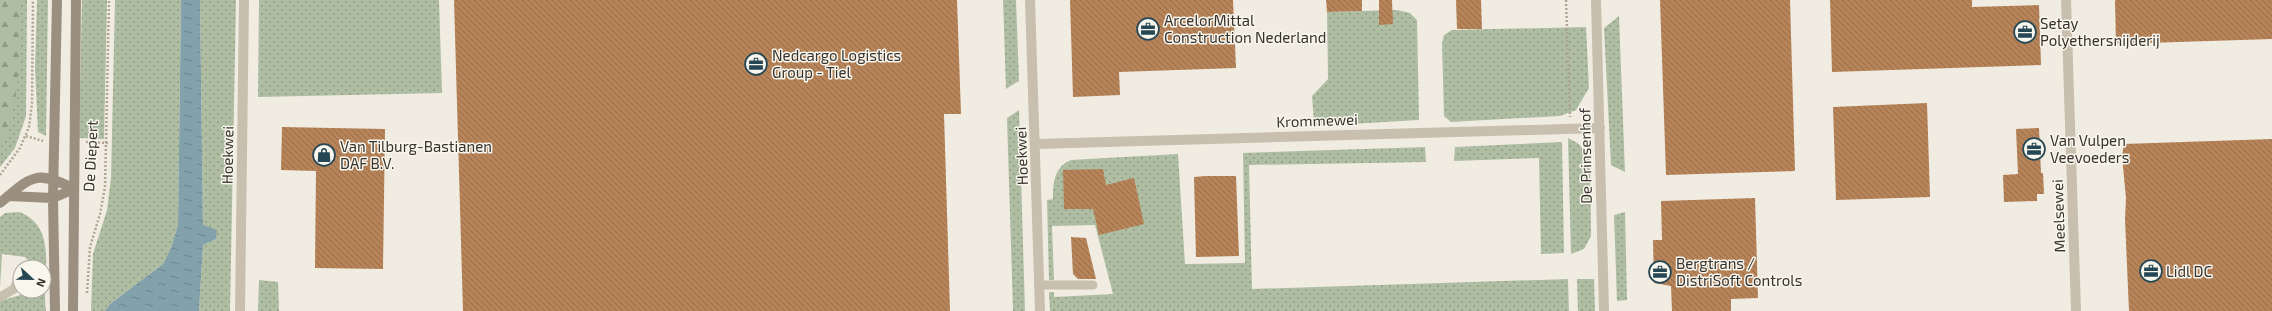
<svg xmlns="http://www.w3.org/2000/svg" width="2272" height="311" font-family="'Exo 2',sans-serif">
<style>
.grass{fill:url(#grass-dots)}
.forest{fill:url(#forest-firs)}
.water{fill:url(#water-ripples)}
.building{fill:url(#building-back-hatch)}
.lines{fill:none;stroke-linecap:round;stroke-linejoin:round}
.path{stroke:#aea594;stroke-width:2.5;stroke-dasharray:2 2;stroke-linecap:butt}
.lane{stroke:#c8bfae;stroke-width:9}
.street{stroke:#c8bfae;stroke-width:10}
.secondary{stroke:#9b8f80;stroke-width:10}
.labels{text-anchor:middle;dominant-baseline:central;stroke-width:3;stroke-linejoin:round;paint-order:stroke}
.poi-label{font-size:15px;fill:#37322c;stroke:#f8f6ed;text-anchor:start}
.street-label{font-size:15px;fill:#37322c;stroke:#f8f6ed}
</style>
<defs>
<pattern id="grass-dots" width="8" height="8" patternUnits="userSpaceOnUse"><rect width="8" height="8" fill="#afbea3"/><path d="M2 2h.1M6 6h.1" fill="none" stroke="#8f9b85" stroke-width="1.8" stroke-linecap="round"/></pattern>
<pattern id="forest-firs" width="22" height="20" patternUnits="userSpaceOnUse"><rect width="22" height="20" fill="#afbea3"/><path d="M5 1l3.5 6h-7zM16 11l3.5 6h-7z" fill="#8f9b85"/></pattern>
<pattern id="water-ripples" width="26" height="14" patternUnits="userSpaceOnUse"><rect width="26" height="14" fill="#83a1aa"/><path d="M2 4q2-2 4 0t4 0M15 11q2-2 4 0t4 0" fill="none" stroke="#6c848b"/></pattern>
<pattern id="building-back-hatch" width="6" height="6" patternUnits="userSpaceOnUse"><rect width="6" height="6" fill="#b78358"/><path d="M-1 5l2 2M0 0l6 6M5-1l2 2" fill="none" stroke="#966c49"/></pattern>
</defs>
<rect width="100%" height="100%" fill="#f1ece1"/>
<!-- grass -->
<path class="grass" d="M 0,0 L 27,0 L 26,116 L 15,148 L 0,167 Z
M 37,0 L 48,0 L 46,136 L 38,132 L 35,68 Z
M 82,0 L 107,0 L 104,139 L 79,138 Z
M 115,0 L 181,0 L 178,225 L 171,248 L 163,264 L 110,304 L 105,311 L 91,311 L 93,254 L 107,210 L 111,178 Z
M 200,0 L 236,0 L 230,311 L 199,311 L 203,245 L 216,239 L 203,225 Z
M 259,0 L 439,0 L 442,93 L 258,97 Z
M 1003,0 L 1016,0 L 1019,81 L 1006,89 Z
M 1397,10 L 1410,13 L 1417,20 L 1419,120 L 1317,126 L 1314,121 L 1312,96 L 1328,79 L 1327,12 Z
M 1619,16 L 1625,172 L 1611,165 L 1604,28 Z
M 1586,27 L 1589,88 L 1576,110 L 1560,116 L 1451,122 L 1444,116 L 1442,43 L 1444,35 L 1452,30 Z
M 1019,110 L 1025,311 L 1013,311 L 1007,118 Z
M 1568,138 L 1579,144 L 1590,159 L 1591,236 L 1584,249 L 1571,254 Z
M 1562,142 L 1564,253 L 1541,254 L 1539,158 L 1454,161 L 1455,147 Z
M 1425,147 L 1426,162 L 1249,165 L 1252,289 L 1568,279 L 1569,311 L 1050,311 L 1049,292 L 1054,292 L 1054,297 L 1113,294 L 1095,225 L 1052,226 L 1054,280 L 1049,280 L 1047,200 L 1053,199 C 1053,183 1054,167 1071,160 L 1178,154 L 1185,264 L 1245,263 L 1243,153 Z
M 19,212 C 60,227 41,277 46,311 L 0,311 L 0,301 L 24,294 L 26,291 L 44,291 L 44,267 L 29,267 L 29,261 L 25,257 L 2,254 L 0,288 L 0,217 L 5,213 Z
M 1625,212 L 1627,300 L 1617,301 L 1614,215 Z
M 1577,279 L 1594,279 L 1595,311 L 1578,311 Z
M 259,280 L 278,282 L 279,311 L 258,311 Z"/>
<!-- forest -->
<path class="forest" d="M 0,0 L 21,0 C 22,36 19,119 0,149 Z"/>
<!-- water -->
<path class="water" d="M 181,0 L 200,0 L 203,225 L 217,230 L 216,239 L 203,245 L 199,311 L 105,311 L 110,304 L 163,264 L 171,248 L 178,225 Z"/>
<!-- building -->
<path class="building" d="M 454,0 L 957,0 L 961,114 L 944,114 L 950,311 L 463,311 Z
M 1070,0 L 1233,0 L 1236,68 L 1119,72 L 1120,95 L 1073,97 Z
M 1326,0 L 1362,0 L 1362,11 L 1327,12 Z
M 1379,0 L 1392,0 L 1393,24 L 1379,25 Z
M 1456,0 L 1481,0 L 1482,29 L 1457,29 Z
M 1660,0 L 1790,0 L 1795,171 L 1666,175 Z
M 1830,0 L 1972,0 L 1972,7 L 2039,5 L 2041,65 L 1832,72 Z
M 2115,0 L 2272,0 L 2272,39 L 2116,44 Z
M 1927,103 L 1930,197 L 1836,200 L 1833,107 Z
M 282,127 L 385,129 L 383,269 L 315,268 L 316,171 L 281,170 Z
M 2039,128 L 2041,173 L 2043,173 L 2044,194 L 2037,194 L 2037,201 L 2004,202 L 2003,175 L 2018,174 L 2016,129 Z
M 2272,139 L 2272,311 L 2129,311 L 2125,219 L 2126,198 L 2122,156 L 2124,144 Z
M 1103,169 L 1106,185 L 1134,178 L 1144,224 L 1099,235 L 1093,209 L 1064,209 L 1063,170 Z
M 1206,176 L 1236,176 L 1239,256 L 1196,257 L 1194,177 Z
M 1755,198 L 1758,298 L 1731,299 L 1731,311 L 1672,311 L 1671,286 L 1654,283 L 1653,240 L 1662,240 L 1661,201 Z
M 1071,237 L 1086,238 L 1096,279 L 1078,279 L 1073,274 Z"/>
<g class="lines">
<!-- path -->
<path class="path" d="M 1566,0 L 1570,117
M 26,136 L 43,141
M 86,142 L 108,143
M 0,175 L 20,148 L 29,127 L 32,103 L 33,0
M 87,293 L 90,247 L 100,214 L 105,187 L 109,0"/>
<!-- lane -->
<path class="lane" d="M 1039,285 L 1093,285
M 0,297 L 14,289 L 20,276"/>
<!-- street -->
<path class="street" d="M 1030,0 L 1040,311
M 1596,0 L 1604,311
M 2066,0 L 2076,311
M 1036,144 L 1600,128
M 240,311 L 244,0"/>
<!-- secondary -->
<path class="secondary" d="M 8,196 L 53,198 L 74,189
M 0,203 C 30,178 35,168 74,189
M 55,311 L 53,198 L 57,0
M 73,311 L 76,0"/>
</g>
<!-- icons -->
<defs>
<g id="office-ring" transform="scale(1.15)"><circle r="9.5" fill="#f8f6ed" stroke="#264754" stroke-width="1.5"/><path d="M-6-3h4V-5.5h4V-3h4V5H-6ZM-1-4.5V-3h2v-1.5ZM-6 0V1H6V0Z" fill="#264754"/></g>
<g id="shop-ring" transform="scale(1.15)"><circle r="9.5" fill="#f8f6ed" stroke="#264754" stroke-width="1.5"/><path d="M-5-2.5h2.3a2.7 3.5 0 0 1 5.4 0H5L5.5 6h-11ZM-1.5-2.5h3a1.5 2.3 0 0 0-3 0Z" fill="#264754"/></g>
</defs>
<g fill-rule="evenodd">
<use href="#office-ring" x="1148" y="29"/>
<use href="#office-ring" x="2025" y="32"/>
<use href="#office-ring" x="756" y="64"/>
<use href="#office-ring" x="2034" y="149"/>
<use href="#shop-ring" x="324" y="155"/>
<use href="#office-ring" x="2151" y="271"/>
<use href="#office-ring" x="1660" y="272"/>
</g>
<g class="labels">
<!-- poi labels -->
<g class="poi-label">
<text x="1164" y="20">ArcelorMittal<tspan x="1164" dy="17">Construction Nederland</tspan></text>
<text x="2040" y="23">Setay<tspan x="2040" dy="17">Polyethersnijderij</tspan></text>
<text x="772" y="55">Nedcargo Logistics<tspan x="772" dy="17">Group - Tiel</tspan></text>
<text x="2050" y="140">Van Vulpen<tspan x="2050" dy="17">Veevoeders</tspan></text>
<text x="340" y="146">Van Tilburg-Bastianen<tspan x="340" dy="17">DAF B.V.</tspan></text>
<text x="1676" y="263">Bergtrans /<tspan x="1676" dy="17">DistriSoft Controls</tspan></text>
<text x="2166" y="271">Lidl DC</text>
</g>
<!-- street labels -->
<g class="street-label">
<text transform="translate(1317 120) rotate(-2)">Krommewei</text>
<text transform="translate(227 155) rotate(-89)">Hoekwei</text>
<text transform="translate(90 156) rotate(-87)">De Diepert</text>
<text transform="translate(1021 156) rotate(-92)">Hoekwei</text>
<text transform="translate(1585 156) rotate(-91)">De Prinsenhof</text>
<text transform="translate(2058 216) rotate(-92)">Meelsewei</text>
</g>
</g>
<!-- north arrow -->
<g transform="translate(32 279) rotate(112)"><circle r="19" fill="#f8f6ed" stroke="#aba8a0"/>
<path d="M0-3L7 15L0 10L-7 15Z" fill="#264754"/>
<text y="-6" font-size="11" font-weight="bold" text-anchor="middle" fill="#37322c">N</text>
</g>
</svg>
